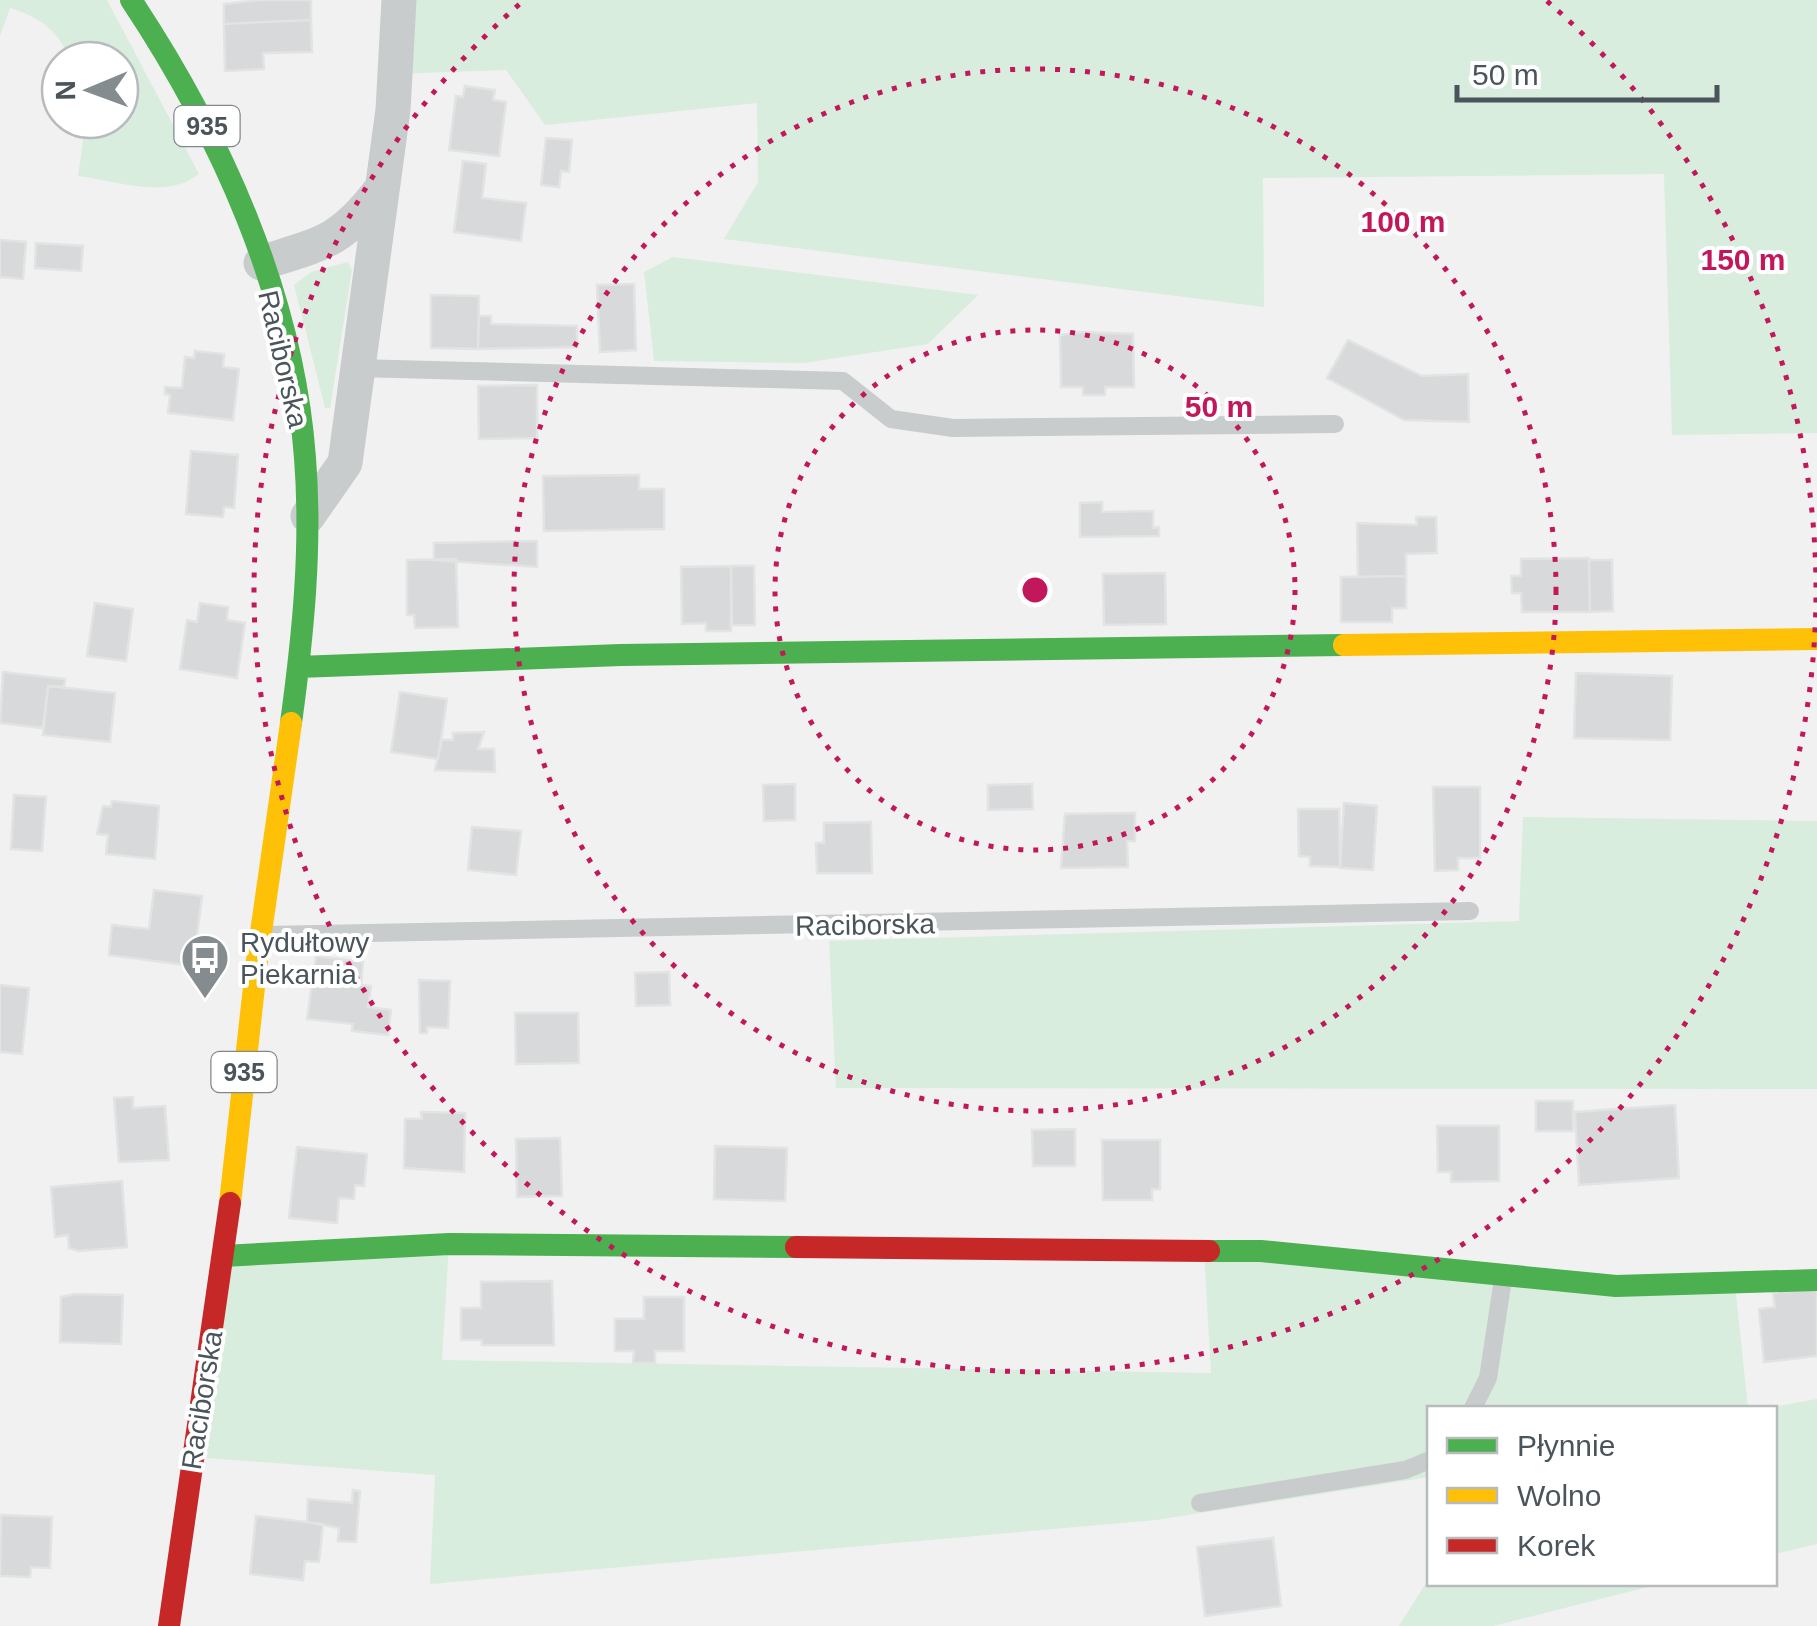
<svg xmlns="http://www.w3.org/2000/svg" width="1817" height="1626" font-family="Arial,sans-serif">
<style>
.green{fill:#d8eddd}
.building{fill:#d7d9da;stroke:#e2e3e3;stroke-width:2.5}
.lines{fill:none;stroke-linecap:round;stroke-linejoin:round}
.lane{stroke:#c9cccc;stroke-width:18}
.street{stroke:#c9cccc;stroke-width:35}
.fast{stroke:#4caf50;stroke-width:22}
.slow{stroke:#ffc107;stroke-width:22}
.jam{stroke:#c62828;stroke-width:22}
.ring{fill:none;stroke:#c2185b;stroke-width:5;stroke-dasharray:5 10}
.labels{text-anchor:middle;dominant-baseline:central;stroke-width:8;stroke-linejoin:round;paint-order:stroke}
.shield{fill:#fff;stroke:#80888c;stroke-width:2.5}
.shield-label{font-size:25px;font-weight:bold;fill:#4a555b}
.street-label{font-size:28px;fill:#4a555b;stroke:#fff}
.poi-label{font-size:28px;fill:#4a555b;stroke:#fff;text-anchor:start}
.centre{fill:#c2185b;stroke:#fff;stroke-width:5}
.ring-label{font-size:30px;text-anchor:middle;font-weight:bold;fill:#c2185b;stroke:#fff;stroke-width:8;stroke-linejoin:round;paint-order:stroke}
</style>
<rect width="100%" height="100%" fill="#f1f1f1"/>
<!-- green -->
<path class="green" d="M 0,0 L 107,0 L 199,174 C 166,200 117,181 78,176 L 83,142 L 79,120 L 120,120 L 120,60 L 69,60 C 61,31 37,16 10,8 L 0,36 Z
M 399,0 L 1817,0 L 1817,433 L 1672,435 L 1664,174 L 1263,178 L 1264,307 L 724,239 L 758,182 L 757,103 L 545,125 L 506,70 L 395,74 Z
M 673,257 L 978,295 L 928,344 L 804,363 L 654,361 L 644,272 Z
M 348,262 L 352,270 L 330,408 L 325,408 L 294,285 L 311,272 Z
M 1523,817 L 1817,821 L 1817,1089 L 836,1088 L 829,941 L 1519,921 Z
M 449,1244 L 442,1360 L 1211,1373 L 1204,1251 L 1735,1285 L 1748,1408 L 1430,1408 L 1429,1477 L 1156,1520 L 430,1584 L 435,1475 L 193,1457 L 223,1256 Z
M 1817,1399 L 1817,1544 L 1775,1554 L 1774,1408 L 1767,1408 Z
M 1429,1578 L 1430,1584 L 1660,1584 L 1493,1626 L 1399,1626 Z"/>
<!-- building -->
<path class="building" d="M 261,0 L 311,0 L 311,20 L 224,24 L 224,4 Z
M 311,20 L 312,52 L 263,53 L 264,69 L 225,71 L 224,24 Z
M 465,86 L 495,90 L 493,100 L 506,102 L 499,156 L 449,150 L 456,96 L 463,97 Z
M 546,138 L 572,140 L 569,172 L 561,171 L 559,187 L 541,185 Z
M 463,161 L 486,164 L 482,198 L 526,203 L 521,241 L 454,232 Z
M 0,240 L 26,242 L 23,279 L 0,277 Z
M 36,243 L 83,246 L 81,271 L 35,268 Z
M 634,284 L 636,350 L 600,352 L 597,285 Z
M 431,295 L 479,296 L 478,349 L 431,348 Z
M 479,316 L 491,316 L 491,324 L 577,326 L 577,347 L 478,349 Z
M 1082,332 L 1133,334 L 1134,387 L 1105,387 L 1105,395 L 1083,395 L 1083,387 L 1061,387 L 1060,335 Z
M 1348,340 L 1422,376 L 1468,374 L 1469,422 L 1404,420 L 1327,378 Z
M 195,351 L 224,354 L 223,367 L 239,369 L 233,420 L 168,413 L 170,395 L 165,394 L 165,387 L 182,388 L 185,357 L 194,358 Z
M 537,385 L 537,438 L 479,439 L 478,386 Z
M 191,451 L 238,455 L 234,508 L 224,507 L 223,517 L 186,514 Z
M 639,475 L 639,489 L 664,489 L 664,529 L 544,531 L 543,476 Z
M 1102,502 L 1102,512 L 1153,511 L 1153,528 L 1159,527 L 1159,536 L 1080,537 L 1080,503 Z
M 1416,517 L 1436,517 L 1437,553 L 1406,554 L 1406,576 L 1358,577 L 1357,523 L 1417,525 Z
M 537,541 L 537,567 L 434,560 L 434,543 Z
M 1589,558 L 1590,612 L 1522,612 L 1521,593 L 1512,593 L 1511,576 L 1521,576 L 1521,559 Z
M 456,559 L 458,627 L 415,628 L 414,615 L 407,615 L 407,560 Z
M 1589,560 L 1612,560 L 1613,611 L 1590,612 Z
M 731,566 L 754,566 L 755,625 L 732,625 Z
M 731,566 L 731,631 L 706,631 L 706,623 L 682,624 L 681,567 Z
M 1165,573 L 1166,624 L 1104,625 L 1103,574 Z
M 1406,576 L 1406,608 L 1392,608 L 1392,622 L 1341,622 L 1341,577 Z
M 95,603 L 133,609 L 126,661 L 87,656 Z
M 200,603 L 228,607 L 227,620 L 245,623 L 237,678 L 180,669 L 187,620 L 197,622 Z
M 3,672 L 65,679 L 64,687 L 48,686 L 43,728 L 0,723 Z
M 1576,673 L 1672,676 L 1670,740 L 1574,738 Z
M 48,686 L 115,693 L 110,742 L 43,735 Z
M 400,692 L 447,699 L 438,759 L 391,752 Z
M 484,732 L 478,749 L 494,749 L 495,772 L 435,770 L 442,740 L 453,740 L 453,733 Z
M 795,784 L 795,820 L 764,821 L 763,785 Z
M 1032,784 L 1033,809 L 988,810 L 988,785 Z
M 1433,787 L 1480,787 L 1480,858 L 1458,858 L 1458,870 L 1435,871 Z
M 14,795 L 46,797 L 42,851 L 11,849 Z
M 112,801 L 159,806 L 155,859 L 106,854 L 108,835 L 97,834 L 103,806 L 111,807 Z
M 1344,803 L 1377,806 L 1373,870 L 1340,868 Z
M 1298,809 L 1339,809 L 1340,867 L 1310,866 L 1310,857 L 1299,856 Z
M 1135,813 L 1135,841 L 1127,841 L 1128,867 L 1061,868 L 1065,814 Z
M 871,822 L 872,873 L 817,873 L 816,843 L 824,843 L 824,823 Z
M 472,827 L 521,831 L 516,875 L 468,870 Z
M 154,890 L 202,896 L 193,966 L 109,955 L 112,925 L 149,929 Z
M 316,956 L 363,962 L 361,985 L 371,986 L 368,1007 L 391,1010 L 388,1035 L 352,1031 L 353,1024 L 307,1019 Z
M 669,972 L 670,1005 L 636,1006 L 635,973 Z
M 419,980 L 450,981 L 448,1028 L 427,1027 L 427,1033 L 420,1033 Z
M 0,985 L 29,988 L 22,1054 L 0,1052 Z
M 515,1013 L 578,1013 L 579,1063 L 516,1064 Z
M 133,1097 L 133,1108 L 165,1106 L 169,1160 L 119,1162 L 114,1098 Z
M 1536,1101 L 1573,1101 L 1573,1131 L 1536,1131 Z
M 1675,1105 L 1679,1178 L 1579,1185 L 1575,1112 Z
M 421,1112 L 465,1113 L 464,1172 L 404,1168 L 405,1119 L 422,1119 Z
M 1437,1126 L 1499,1126 L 1499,1181 L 1451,1182 L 1451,1172 L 1438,1172 Z
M 1075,1129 L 1075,1166 L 1033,1166 L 1032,1130 Z
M 560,1138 L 562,1196 L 517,1197 L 516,1139 Z
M 1102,1140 L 1160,1140 L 1160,1189 L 1152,1189 L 1152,1200 L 1103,1200 Z
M 715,1146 L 787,1148 L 785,1201 L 714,1199 Z
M 297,1147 L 367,1154 L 364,1186 L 355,1185 L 354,1199 L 339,1198 L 337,1223 L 289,1218 Z
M 122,1181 L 127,1247 L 79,1251 L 69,1248 L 68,1235 L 55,1237 L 51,1187 Z
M 552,1281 L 554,1345 L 482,1345 L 482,1340 L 461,1340 L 461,1308 L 481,1308 L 481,1282 Z
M 1817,1288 L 1817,1356 L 1764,1362 L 1759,1309 L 1775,1307 L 1773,1293 Z
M 75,1294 L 123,1295 L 121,1344 L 60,1342 L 61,1297 Z
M 644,1297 L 684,1297 L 684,1351 L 655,1351 L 655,1363 L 633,1363 L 634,1351 L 615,1351 L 615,1319 L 644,1319 Z
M 353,1490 L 360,1491 L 356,1542 L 338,1541 L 339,1528 L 307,1522 L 308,1499 L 352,1503 Z
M 1,1515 L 52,1517 L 50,1568 L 31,1567 L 30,1577 L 0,1576 Z
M 256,1516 L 323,1524 L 319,1562 L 305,1561 L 303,1580 L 250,1574 Z
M 1273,1538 L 1281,1606 L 1205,1616 L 1197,1547 Z"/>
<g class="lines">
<!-- lane -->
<path class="lane" d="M 356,368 L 843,381 L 891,419 L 953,428 L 1335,424
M 266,935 L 1470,911
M 1473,1408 L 1488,1378 L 1503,1279
M 1200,1503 L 1405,1470 L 1430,1460"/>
<!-- street -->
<path class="street" d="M 261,263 C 320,244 340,243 379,192
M 308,516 L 345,463 L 393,110 L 399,0"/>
<!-- fast -->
<path class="fast" d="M 131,0 C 220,134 293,294 305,458 C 312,546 303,635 291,723
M 298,667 L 621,655 L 1344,645
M 1209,1251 L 1261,1251 L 1616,1286 L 1817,1280
M 223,1256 L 449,1244 L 796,1247"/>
<!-- slow -->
<path class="slow" d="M 1344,645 L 1817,639
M 230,1203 L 257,960 L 291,723"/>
<!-- jam -->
<path class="jam" d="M 796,1247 L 1209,1251
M 169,1626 L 230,1203"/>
</g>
<!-- distance rings -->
<g class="ring">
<circle cx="1035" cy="590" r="260"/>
<circle cx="1035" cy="590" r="521"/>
<path d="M1547 1A781 781 0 1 1 523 1"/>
</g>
<!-- icons -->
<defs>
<g id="bus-pin" transform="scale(2.5)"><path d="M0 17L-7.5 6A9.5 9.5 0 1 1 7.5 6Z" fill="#848c90" stroke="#fff"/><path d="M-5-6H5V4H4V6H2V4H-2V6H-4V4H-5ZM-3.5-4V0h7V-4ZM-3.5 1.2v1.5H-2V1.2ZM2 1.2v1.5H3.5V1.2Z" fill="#fff"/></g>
</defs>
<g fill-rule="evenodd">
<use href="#bus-pin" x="205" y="958"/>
</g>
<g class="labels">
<!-- shield labels -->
<g class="shield">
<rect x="174.5" y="106" width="65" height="40" rx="8"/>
<rect x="211.5" y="1052" width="65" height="40" rx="8"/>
</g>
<g class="shield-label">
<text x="207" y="126">935</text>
<text x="244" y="1072">935</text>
</g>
<!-- street labels -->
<g class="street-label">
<text transform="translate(283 359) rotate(77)">Raciborska</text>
<text transform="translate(865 925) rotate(-1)">Raciborska</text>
<text transform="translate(202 1400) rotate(-81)">Raciborska</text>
</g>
<!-- poi labels -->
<g class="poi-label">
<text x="240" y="942">Rydułtowy<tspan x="240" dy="32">Piekarnia</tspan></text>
</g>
</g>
<circle cx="1035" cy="590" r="15" class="centre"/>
<g class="ring-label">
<text x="1403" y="232">100 m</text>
<text x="1743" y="270">150 m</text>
<text x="1219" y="417">50 m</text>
</g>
<!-- legend -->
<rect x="1427" y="1406" width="350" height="180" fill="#ffffff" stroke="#b7bbbd" stroke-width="2.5"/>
<rect x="1447" y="1438" width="50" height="15" fill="#4caf50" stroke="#b7bbbd" stroke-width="2.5"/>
<text x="1517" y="1456" font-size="30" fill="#4a555b">Płynnie</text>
<rect x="1447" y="1488" width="50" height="15" fill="#ffc107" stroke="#b7bbbd" stroke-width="2.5"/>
<text x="1517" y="1506" font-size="30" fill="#4a555b">Wolno</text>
<rect x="1447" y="1538" width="50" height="15" fill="#c62828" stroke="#b7bbbd" stroke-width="2.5"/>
<text x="1517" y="1556" font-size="30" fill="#4a555b">Korek</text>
<!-- north arrow -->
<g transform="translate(90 90) rotate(269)"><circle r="48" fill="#ffffff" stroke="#b7bbbd" stroke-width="2.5"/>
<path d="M0-8L18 38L0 25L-18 38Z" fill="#848c90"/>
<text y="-15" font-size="28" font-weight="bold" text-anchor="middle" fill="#4a555b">N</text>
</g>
<!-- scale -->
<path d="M1457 85v15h260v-15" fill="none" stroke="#4a555b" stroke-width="5"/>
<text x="1472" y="85" font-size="30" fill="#4a555b" stroke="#ffffff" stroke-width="8" paint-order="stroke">50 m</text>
</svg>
